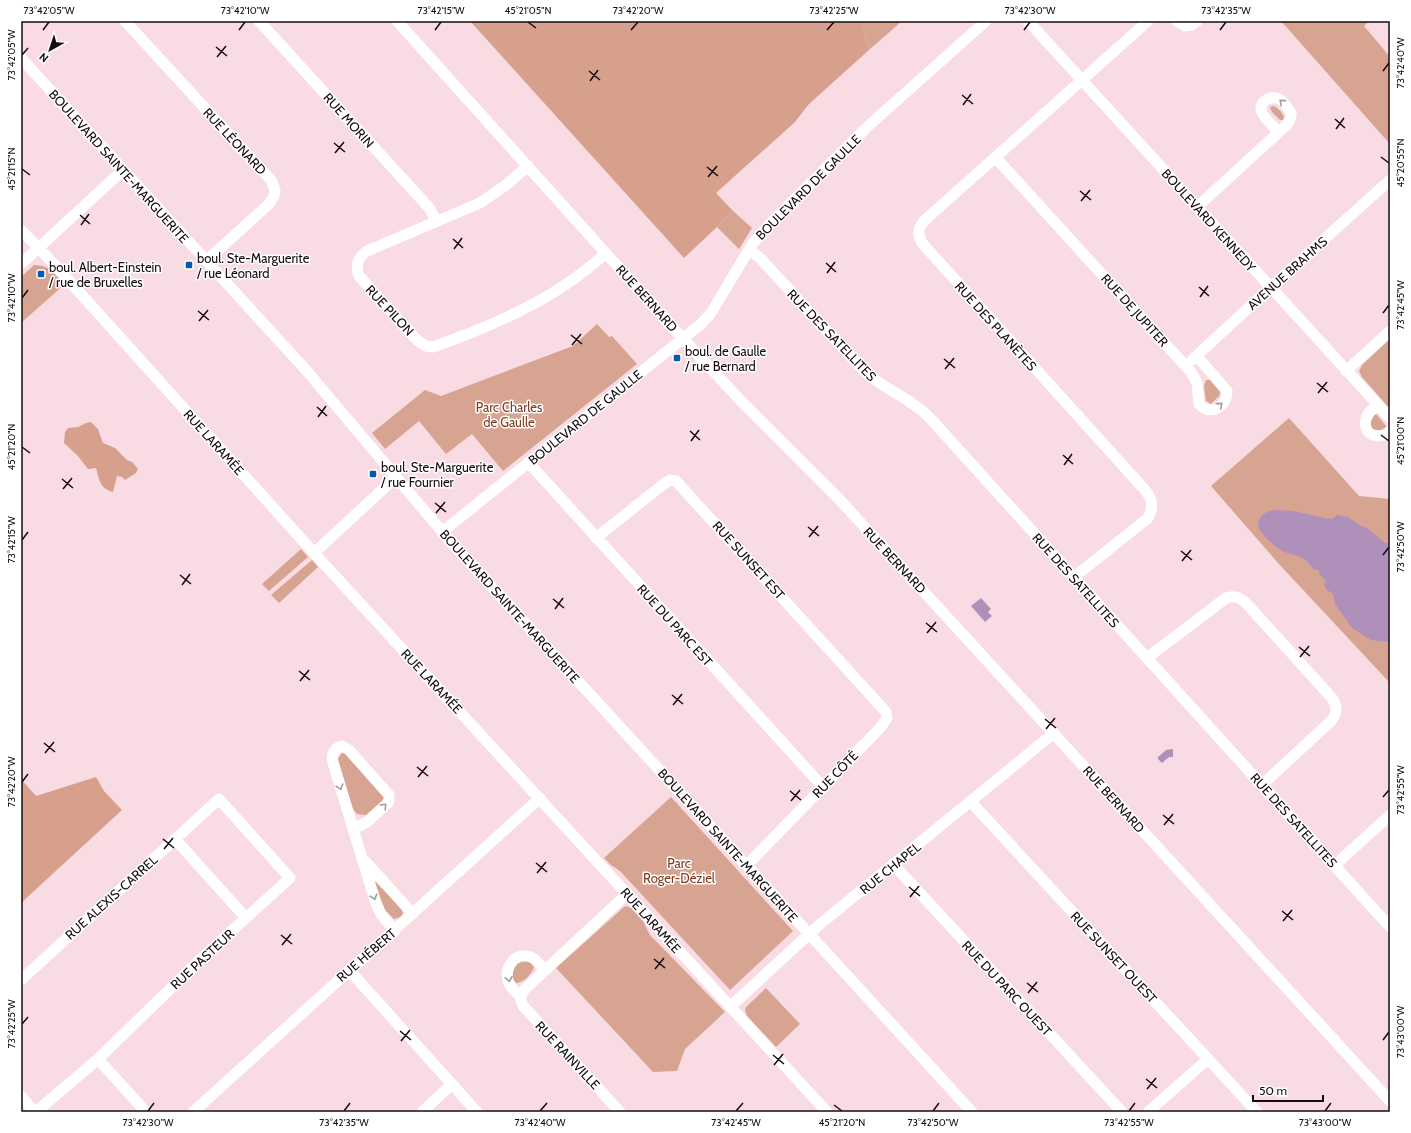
<svg xmlns="http://www.w3.org/2000/svg" width="1411" height="1133" font-family="Cabin,sans-serif">
<style>
.green{fill:#d6a491}
.forest{fill:#d6a08c}
.water{fill:#ae90ba}
.lines{fill:none;stroke-linecap:round;stroke-linejoin:round}
.minor{stroke:#fff;stroke-width:11}
.oneway{stroke:#a29e9f}
.ticks{fill:none;stroke:#160c0f;stroke-width:1.5}
.poi-dot{fill:#005ca9;stroke:#fff;stroke-width:1.5}
.labels{text-anchor:middle;dominant-baseline:central;stroke-width:3;stroke-linejoin:round;paint-order:stroke}
.street-label{font-size:13px;fill:#160c0f;stroke:#fff}
.poi-label{font-size:13px;fill:#160c0f;stroke:#fff;text-anchor:start}
.park-label{font-size:13px;fill:#7f3c21;stroke:#fff}
.neatline{fill:none;stroke:#160c0f;stroke-width:1.5}
.ticks-label{font-size:10px;text-anchor:middle;fill:#160c0f}
</style>
<rect width="100%" height="100%" fill="#f9dbe3"/>
<!-- green -->
<path class="green" d="M 863,21 L 902,21 L 869,50 L 863,30 Z
M 1281,21 L 1369,21 L 1364,26 L 1390,57 L 1390,144 Z
M 1272,106 C 1277,106 1282,112 1284,117 L 1283,120 L 1280,120 L 1272,112 L 1270,108 Z
M 732,210 L 752,228 L 739,249 L 717,227 Z
M 34,265 L 43,266 L 47,268 L 49,267 L 64,285 L 22,322 L 21,320 L 21,277 Z
M 597,324 L 609,337 L 612,336 L 637,364 L 503,471 L 472,434 L 446,454 L 419,421 L 385,449 L 372,433 L 425,390 L 441,396 L 573,346 Z
M 1390,339 L 1390,409 L 1362,377 L 1359,371 L 1362,365 Z
M 1206,380 L 1210,380 L 1220,392 L 1219,396 L 1211,404 L 1206,401 L 1204,386 Z
M 1375,414 L 1377,415 L 1386,426 L 1385,429 L 1375,431 L 1371,427 L 1371,421 Z
M 1289,418 L 1359,496 L 1390,499 L 1390,683 L 1278,563 L 1211,486 Z
M 301,549 L 308,557 L 269,591 L 262,584 Z
M 312,560 L 318,567 L 279,603 L 271,595 Z
M 344,752 L 385,796 L 383,800 L 366,815 L 357,814 L 353,809 L 338,759 L 340,755 Z
M 671,797 L 793,931 L 730,990 L 620,871 L 611,865 L 604,858 Z
M 376,882 L 401,908 L 403,913 L 401,917 L 394,919 L 385,910 L 375,883 Z
M 626,906 L 631,908 L 643,921 L 650,935 L 725,1012 L 685,1049 L 677,1071 L 653,1072 L 556,968 L 624,907 Z
M 527,961 L 531,963 L 534,967 C 532,974 523,983 516,983 L 513,980 L 513,968 L 519,962 Z
M 766,988 L 800,1024 L 776,1047 L 747,1016 L 745,1010 L 746,1007 Z"/>
<!-- forest -->
<path class="forest" d="M 470,21 L 863,21 L 863,30 L 869,50 L 809,104 L 795,122 L 716,193 L 732,210 L 717,227 L 684,258 Z
M 91,422 L 98,429 L 103,443 L 115,448 L 127,460 L 132,462 L 138,469 L 136,473 L 125,480 L 122,477 L 117,476 L 113,492 C 100,489 99,479 96,468 L 88,469 L 78,456 L 64,443 L 65,432 L 68,428 L 78,427 L 86,423 Z
M 96,777 L 104,791 L 122,810 L 21,903 L 21,779 L 36,796 Z"/>
<!-- water -->
<path class="water" d="M 1277,510 L 1293,511 L 1325,518 L 1332,519 L 1337,515 L 1348,517 L 1359,525 L 1367,528 L 1385,543 L 1390,544 L 1390,642 L 1371,640 L 1352,628 L 1335,604 L 1333,594 L 1326,589 L 1324,584 L 1326,581 L 1320,575 L 1319,570 L 1313,569 C 1305,553 1291,557 1279,549 C 1274,546 1259,532 1258,526 C 1258,525 1259,521 1259,520 C 1263,512 1269,511 1277,510 Z
M 981,598 L 991,609 L 988,612 L 992,616 L 985,622 L 971,606 Z
M 1173,749 L 1173,757 L 1169,757 L 1162,763 L 1158,759 L 1158,757 L 1166,750 Z"/>
<g class="lines">
<!-- minor -->
<path class="minor" d="M 125,21 L 270,179 L 272,182 L 275,191 L 274,196 L 269,204 L 206,261
M 259,21 L 422,200 L 430,209 L 436,222
M 397,21 L 674,329 L 742,402 L 839,499 L 1390,1101
M 1028,21 L 1390,418
M 1177,21 L 1185,26 L 1192,25 L 1197,21
M 21,58 L 306,370 L 450,541 L 972,1112
M 996,158 L 1191,372 L 1197,383 L 1199,404 C 1210,417 1228,406 1227,391 L 1197,356
M 528,166 L 506,185 L 480,203 L 367,251 C 358,257 355,266 359,276 L 418,341 L 426,346 L 433,347 C 446,343 459,337 473,332 C 522,312 567,289 606,253
M 1197,207 L 1279,132 C 1285,126 1292,122 1291,113 C 1288,108 1284,101 1279,99 C 1271,95 1260,101 1261,110 C 1263,118 1274,127 1279,132
M 21,230 L 53,263 L 314,553 L 827,1112
M 749,249 L 760,258 L 865,372 C 885,390 911,398 930,418 L 1390,927
M 21,264 L 123,170
M 1192,360 L 1271,287 L 1390,180
M 1346,371 L 1390,331
M 1378,405 C 1373,409 1367,413 1366,419 C 1362,435 1379,441 1390,431
M 528,462 L 823,787
M 442,532 L 701,324 L 711,313 L 753,243 L 767,227 L 866,128 L 986,21
M 596,538 L 665,483 L 670,480 L 676,481 L 886,712 L 887,718 L 881,727 L 747,865
M 314,553 L 396,477
M 1074,577 L 1147,519 C 1154,509 1153,499 1145,490 L 922,243 C 917,234 918,228 925,220 L 1148,21
M 1147,658 L 1226,598 C 1234,595 1241,598 1246,603 L 1332,698 C 1338,707 1337,714 1331,721 L 1262,785
M 971,802 L 1257,1112
M 353,829 L 367,822 L 388,803 L 389,800 L 389,795 L 349,750 L 342,746 C 334,748 331,754 333,763 L 376,904 L 381,914 L 395,931
M 175,839 L 246,918
M 365,861 L 413,914
M 893,864 L 1122,1112
M 1335,865 L 1390,815
M 350,971 L 477,1112
M 21,980 L 219,799 L 290,878 L 204,956 L 98,1059 L 36,1112
M 521,995 C 496,983 509,949 531,957 C 536,959 541,966 545,970
M 730,1007 L 819,925 L 1054,733
M 98,1059 L 146,1112
M 21,1096 L 34,1112
M 193,1112 L 540,798
M 422,1112 L 452,1084
M 620,1112 L 527,1010 L 523,1006 L 520,997 L 525,989 L 627,894
M 1148,1112 L 1208,1059"/>
</g>
<!-- one-way arrows -->
<defs><path id="oneway-chevron" d="M-2-3.5L2.5 0L-2 3.5" fill="none" stroke-width="1.6" stroke-linecap="round" stroke-linejoin="round"/></defs>
<g class="oneway">
<use href="#oneway-chevron" transform="translate(1282 102) rotate(-139)"/>
<use href="#oneway-chevron" transform="translate(1220 405) rotate(-41)"/>
<use href="#oneway-chevron" transform="translate(340 787) rotate(73)"/>
<use href="#oneway-chevron" transform="translate(384 806) rotate(-46)"/>
<use href="#oneway-chevron" transform="translate(374 897) rotate(73)"/>
<use href="#oneway-chevron" transform="translate(509 979) rotate(80)"/>
</g>
<!-- ticks -->
<path class="ticks" d="M 528,22 L 536,28M 43,30 L 49,22M 239,30 L 245,22M 435,30 L 441,22M 631,30 L 638,22M 827,30 L 834,22M 1024,30 L 1030,22M 1220,30 L 1226,22M 216,47 L 227,56M 22,55 L 28,48M 217,57 L 226,46M 589,71 L 600,80M 1383,71 L 1389,63M 590,81 L 598,70M 962,95 L 973,104M 963,105 L 971,94M 1335,119 L 1345,128M 1336,129 L 1344,118M 334,143 L 345,152M 335,153 L 344,142M 1381,157 L 1389,163M 707,167 L 718,176M 22,169 L 30,175M 708,177 L 717,166M 1080,191 L 1091,200M 1081,201 L 1090,190M 80,215 L 90,224M 81,225 L 89,214M 453,239 L 463,248M 454,249 L 462,238M 826,263 L 836,272M 827,273 L 835,262M 1199,287 L 1209,296M 1200,297 L 1208,286M 22,298 L 28,290M 198,311 L 209,320M 1383,313 L 1389,305M 199,321 L 208,310M 571,335 L 582,344M 572,345 L 581,334M 944,359 L 955,368M 945,369 L 954,358M 1317,383 L 1328,392M 1318,393 L 1327,382M 317,407 L 327,416M 318,417 L 326,406M 690,431 L 700,440M 1381,435 L 1389,441M 691,441 L 699,430M 22,447 L 30,453M 1063,455 L 1073,464M 1064,465 L 1072,454M 62,479 L 73,488M 63,489 L 72,478M 435,503 L 446,512M 436,513 L 445,502M 808,527 L 819,536M 809,537 L 818,526M 22,540 L 28,532M 1181,551 L 1192,560M 1383,555 L 1389,547M 1182,561 L 1191,550M 180,575 L 191,584M 182,585 L 190,574M 553,599 L 564,608M 555,609 L 563,598M 926,623 L 937,632M 927,633 L 936,622M 1299,647 L 1310,656M 1300,657 L 1309,646M 299,671 L 310,680M 300,681 L 309,670M 672,695 L 683,704M 673,705 L 682,694M 1045,719 L 1056,728M 1046,729 L 1055,718M 44,743 L 55,752M 45,753 L 54,742M 417,767 L 428,776M 418,777 L 427,766M 22,782 L 28,774M 790,791 L 801,800M 1383,797 L 1389,790M 791,801 L 800,790M 1163,815 L 1174,824M 1164,825 L 1173,814M 163,839 L 174,848M 164,849 L 173,838M 536,863 L 547,872M 537,873 L 546,862M 909,887 L 920,896M 910,897 L 919,886M 1282,911 L 1293,920M 1283,921 L 1292,910M 281,935 L 292,944M 282,945 L 291,934M 654,959 L 665,968M 655,969 L 664,958M 1027,983 L 1038,992M 1028,993 L 1037,982M 22,1024 L 28,1017M 400,1031 L 411,1040M 1383,1040 L 1389,1032M 401,1041 L 410,1030M 773,1055 L 784,1064M 774,1065 L 783,1054M 1146,1079 L 1157,1088M 1147,1089 L 1156,1078M 834,1105 L 842,1111M 148,1111 L 154,1103M 344,1111 L 350,1103M 540,1111 L 547,1103M 736,1111 L 743,1103M 933,1111 L 939,1103M 1129,1111 L 1135,1103M 1325,1111 L 1331,1103"/>
<!-- markers -->
<g class="poi-dot">
<rect x="185" y="261" width="8" height="8" rx="2"/>
<rect x="37" y="270" width="8" height="8" rx="2"/>
<rect x="673" y="354" width="8" height="8" rx="2"/>
<rect x="369" y="470" width="8" height="8" rx="2"/>
</g>
<g class="labels">
<!-- street labels -->
<g class="street-label">
<text transform="translate(349 120) rotate(48)">RUE MORIN</text>
<text transform="translate(235 141) rotate(47)">RUE LÉONARD</text>
<text transform="translate(119 166) rotate(48)">BOULEVARD SAINTE-MARGUERITE</text>
<text transform="translate(808 187) rotate(-45)">BOULEVARD DE GAULLE</text>
<text transform="translate(1209 220) rotate(48)">BOULEVARD KENNEDY</text>
<text transform="translate(1287 273) rotate(-42)">AVENUE BRAHMS</text>
<text transform="translate(647 298) rotate(48)">RUE BERNARD</text>
<text transform="translate(390 310) rotate(47)">RUE PILON</text>
<text transform="translate(1135 310) rotate(48)">RUE DE JUPITER</text>
<text transform="translate(996 326) rotate(48)">RUE DES PLANÈTES</text>
<text transform="translate(832 335) rotate(46)">RUE DES SATELLITES</text>
<text transform="translate(585 417) rotate(-39)">BOULEVARD DE GAULLE</text>
<text transform="translate(214 442) rotate(48)">RUE LARAMÉE</text>
<text transform="translate(749 560) rotate(48)">RUE SUNSET EST</text>
<text transform="translate(895 560) rotate(47)">RUE BERNARD</text>
<text transform="translate(1076 580) rotate(48)">RUE DES SATELLITES</text>
<text transform="translate(510 606) rotate(48)">BOULEVARD SAINTE-MARGUERITE</text>
<text transform="translate(675 625) rotate(48)">RUE DU PARC EST</text>
<text transform="translate(432 681) rotate(47)">RUE LARAMÉE</text>
<text transform="translate(835 774) rotate(-46)">RUE CÔTÉ</text>
<text transform="translate(1114 799) rotate(48)">RUE BERNARD</text>
<text transform="translate(1294 820) rotate(48)">RUE DES SATELLITES</text>
<text transform="translate(728 845) rotate(48)">BOULEVARD SAINTE-MARGUERITE</text>
<text transform="translate(890 868) rotate(-39)">RUE CHAPEL</text>
<text transform="translate(111 897) rotate(-42)">RUE ALEXIS-CARREL</text>
<text transform="translate(651 920) rotate(48)">RUE LARAMÉE</text>
<text transform="translate(366 955) rotate(-41)">RUE HÉBERT</text>
<text transform="translate(1114 957) rotate(47)">RUE SUNSET OUEST</text>
<text transform="translate(202 959) rotate(-43)">RUE PASTEUR</text>
<text transform="translate(1007 988) rotate(47)">RUE DU PARC OUEST</text>
<text transform="translate(568 1055) rotate(47)">RUE RAINVILLE</text>
</g>
<!-- poi labels -->
<g class="poi-label">
<text x="197" y="258">boul. Ste-Marguerite<tspan x="197" dy="15">/ rue Léonard</tspan></text>
<text x="49" y="267">boul. Albert-Einstein<tspan x="49" dy="15">/ rue de Bruxelles</tspan></text>
<text x="685" y="351">boul. de Gaulle<tspan x="685" dy="15">/ rue Bernard</tspan></text>
<text x="381" y="467">boul. Ste-Marguerite<tspan x="381" dy="15">/ rue Fournier</tspan></text>
</g>
<!-- park labels -->
<g class="park-label">
<text x="509" y="407">Parc Charles<tspan x="509" dy="15">de Gaulle</tspan></text>
<text x="679" y="863">Parc<tspan x="679" dy="15">Roger-Déziel</tspan></text>
</g>
</g>
<!-- border -->
<rect width="1411" height="1133" fill="none" stroke="#ffffff" stroke-width="44"/>
<!-- north arrow -->
<g transform="translate(50 50) rotate(219)" stroke="#ffffff" stroke-width="3" paint-order="stroke">
<path d="M0-3L7 15L0 10L-7 15Z" fill="#160c0f"/>
<text y="-6" font-size="11" font-weight="bold" text-anchor="middle" fill="#160c0f">N</text>
</g>
<!-- scale -->
<path d="M1253 1095v6h70v-6" fill="none" stroke="#160c0f" stroke-width="2"/>
<text x="1259" y="1095" font-size="12" fill="#160c0f" stroke="#ffffff" stroke-width="3" paint-order="stroke">50 m</text>
<rect x="22" y="22" width="1367" height="1089" class="neatline"/>
<g class="ticks-label">
<text x="49" y="14">73°42'05"W</text>
<text x="245" y="14">73°42'10"W</text>
<text x="441" y="14">73°42'15"W</text>
<text x="528" y="14">45°21'05"N</text>
<text x="638" y="14">73°42'20"W</text>
<text x="834" y="14">73°42'25"W</text>
<text x="1030" y="14">73°42'30"W</text>
<text x="1226" y="14">73°42'35"W</text>
<text transform="translate(11 55) rotate(-90)" y="4">73°42'05"W</text>
<text transform="translate(1400 63) rotate(-90)" y="4">73°42'40"W</text>
<text transform="translate(1400 163) rotate(-90)" y="4">45°20'55"N</text>
<text transform="translate(11 169) rotate(-90)" y="4">45°21'15"N</text>
<text transform="translate(11 298) rotate(-90)" y="4">73°42'10"W</text>
<text transform="translate(1400 305) rotate(-90)" y="4">73°42'45"W</text>
<text transform="translate(1400 441) rotate(-90)" y="4">45°21'00"N</text>
<text transform="translate(11 447) rotate(-90)" y="4">45°21'20"N</text>
<text transform="translate(11 540) rotate(-90)" y="4">73°42'15"W</text>
<text transform="translate(1400 547) rotate(-90)" y="4">73°42'50"W</text>
<text transform="translate(11 782) rotate(-90)" y="4">73°42'20"W</text>
<text transform="translate(1400 790) rotate(-90)" y="4">73°42'55"W</text>
<text transform="translate(11 1024) rotate(-90)" y="4">73°42'25"W</text>
<text transform="translate(1400 1032) rotate(-90)" y="4">73°43'00"W</text>
<text x="148" y="1126">73°42'30"W</text>
<text x="344" y="1126">73°42'35"W</text>
<text x="540" y="1126">73°42'40"W</text>
<text x="736" y="1126">73°42'45"W</text>
<text x="842" y="1126">45°21'20"N</text>
<text x="933" y="1126">73°42'50"W</text>
<text x="1129" y="1126">73°42'55"W</text>
<text x="1325" y="1126">73°43'00"W</text>
</g>
</svg>
